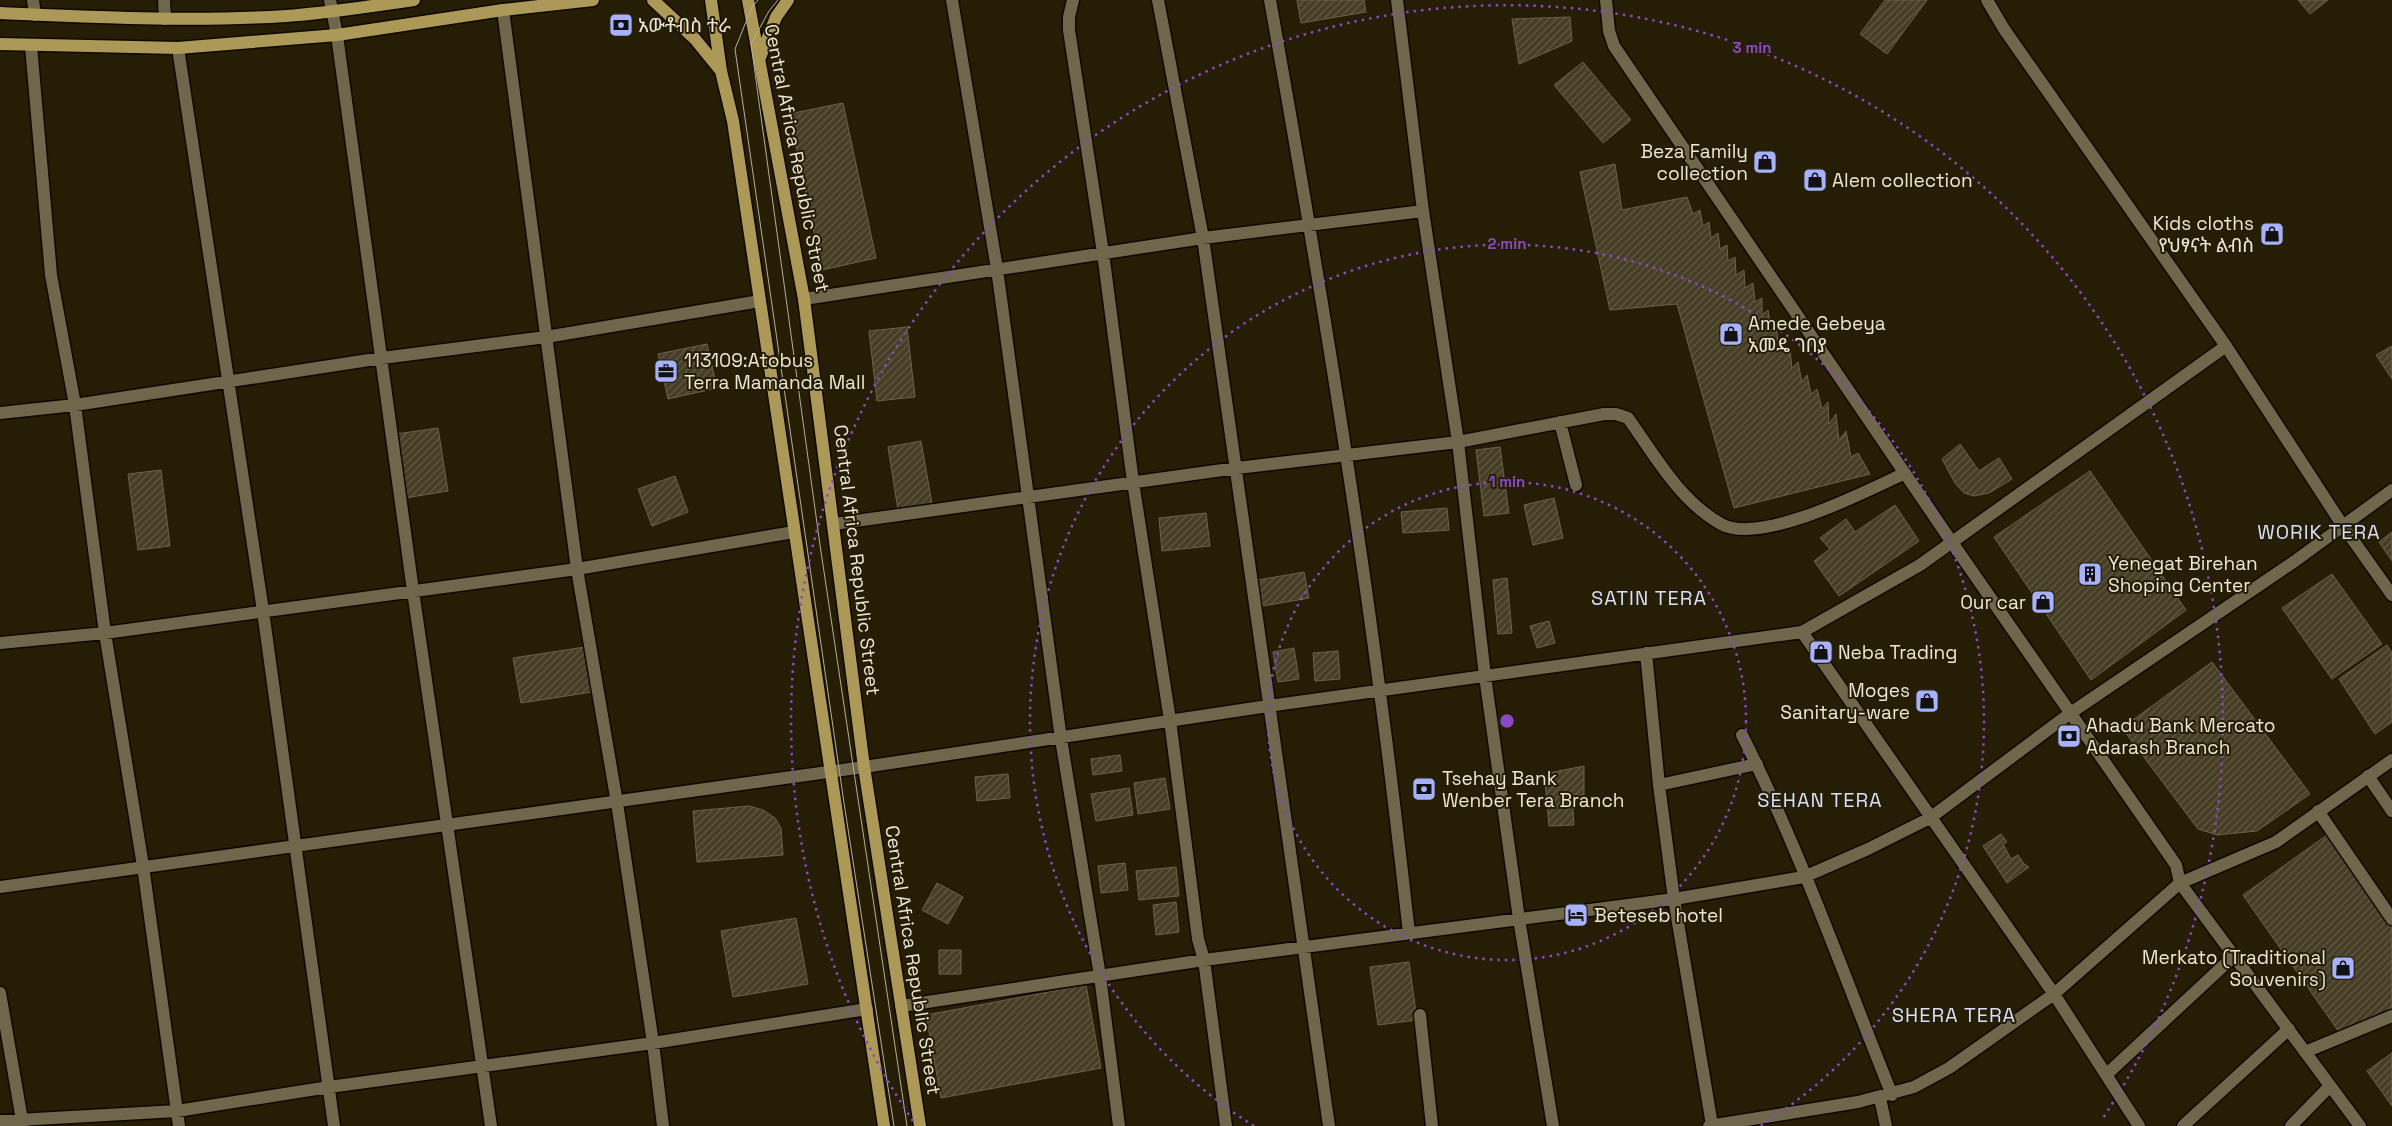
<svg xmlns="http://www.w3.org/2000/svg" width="2392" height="1126" font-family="'Space Grotesk','Noto Sans Ethiopic',sans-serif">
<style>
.building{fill:url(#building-hatch);stroke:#6a6248}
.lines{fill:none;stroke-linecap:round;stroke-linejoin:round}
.minor-casing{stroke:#0e0800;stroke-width:15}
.tertiary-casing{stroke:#0e0800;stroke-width:15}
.primary-casing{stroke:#0e0800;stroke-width:15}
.minor{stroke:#6e674c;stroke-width:12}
.tertiary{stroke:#6e674c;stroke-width:12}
.primary{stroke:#ac9957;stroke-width:12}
.tram{stroke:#b3ae9c;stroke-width:1}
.ring{fill:none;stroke:#8c48c3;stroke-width:2.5;stroke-dasharray:2.5 5}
.labels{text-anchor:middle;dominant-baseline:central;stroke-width:4;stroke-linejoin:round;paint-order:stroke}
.poi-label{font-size:19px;fill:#ebe7d8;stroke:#251e05;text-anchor:start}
.street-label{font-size:19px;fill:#ebe7d8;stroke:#251e05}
.neighbourhood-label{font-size:20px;letter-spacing:1px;fill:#d9defb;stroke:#251e05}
.centre{fill:#8c48c3;stroke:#251e05;stroke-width:2.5}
.ring-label{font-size:15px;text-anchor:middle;font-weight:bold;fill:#8c48c3;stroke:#251e05;stroke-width:4;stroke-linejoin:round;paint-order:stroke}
</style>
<defs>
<pattern id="building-hatch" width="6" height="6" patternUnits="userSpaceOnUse" patternTransform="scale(1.25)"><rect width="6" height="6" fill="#453e25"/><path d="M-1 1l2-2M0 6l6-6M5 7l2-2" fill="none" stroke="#605a44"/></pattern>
</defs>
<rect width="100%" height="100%" fill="#251e05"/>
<!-- building -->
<path class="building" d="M 1297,0 L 1364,0 L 1366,12 L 1301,23 Z
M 1885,0 L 1927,0 L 1887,54 L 1860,34 Z
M 2298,0 L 2328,0 L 2310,14 Z
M 1570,17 L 1572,41 L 1519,64 L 1512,19 Z
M 1583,62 L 1631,120 L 1603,143 L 1554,85 Z
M 843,103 L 876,258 L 822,270 L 789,114 Z
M 1615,164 L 1622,210 L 1687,197 L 1693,214 L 1700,210 L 1703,226 L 1709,222 L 1711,238 L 1718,233 L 1720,249 L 1727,245 L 1728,261 L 1735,257 L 1736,275 L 1744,270 L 1745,288 L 1753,283 L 1755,302 L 1762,298 L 1762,315 L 1768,310 L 1771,330 L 1776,324 L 1778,342 L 1783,337 L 1784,354 L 1790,350 L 1792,368 L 1798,362 L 1802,382 L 1807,375 L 1811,394 L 1817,389 L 1822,409 L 1828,402 L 1829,424 L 1836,414 L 1839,440 L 1846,431 L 1851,457 L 1858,453 L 1870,474 L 1734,508 L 1677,304 L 1610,310 L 1580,172 Z
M 907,327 L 915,397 L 877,401 L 869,331 Z
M 707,344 L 717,388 L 668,399 L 658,354 Z
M 2392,346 L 2392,379 L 2376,355 Z
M 438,428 L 448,491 L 399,499 L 389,435 Z
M 921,441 L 932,504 L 898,510 L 888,447 Z
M 1960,444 L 1979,471 L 1999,458 L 2012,479 L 1989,493 L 1974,496 L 1964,493 L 1955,483 L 1942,459 Z
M 1500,447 L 1509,513 L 1484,516 L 1476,450 Z
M 161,470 L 170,546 L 138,550 L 128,474 Z
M 2090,471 L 2186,610 L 2091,680 L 1994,537 Z
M 675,476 L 688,512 L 652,526 L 638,489 Z
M 1554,498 L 1563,538 L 1533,545 L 1524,505 Z
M 1895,505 L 1919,541 L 1839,596 L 1814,561 L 1830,549 L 1820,538 L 1846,519 L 1855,532 Z
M 1447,508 L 1449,530 L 1403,533 L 1401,512 Z
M 1206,513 L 1210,546 L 1162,551 L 1159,518 Z
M 2392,532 L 2392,561 L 2379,542 Z
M 1304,572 L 1309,598 L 1263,606 L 1258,580 Z
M 2332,574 L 2382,644 L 2332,679 L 2282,608 Z
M 1507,578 L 1512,633 L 1498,634 L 1493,580 Z
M 1549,621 L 1555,643 L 1537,648 L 1530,626 Z
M 2387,645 L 2392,653 L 2392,722 L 2375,734 L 2339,679 Z
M 585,647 L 592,692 L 521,703 L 513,658 Z
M 1294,648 L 1299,679 L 1278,682 L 1273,652 Z
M 1338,651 L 1340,679 L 1315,681 L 1313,653 Z
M 2212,662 L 2310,794 L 2257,831 L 2217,835 L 2198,829 L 2122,728 Z
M 1120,755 L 1122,771 L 1093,775 L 1091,759 Z
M 1584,766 L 1584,795 L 1572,795 L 1574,825 L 1549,826 L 1545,781 L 1549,773 Z
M 1008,774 L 1010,798 L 977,801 L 975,777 Z
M 1165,778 L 1170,809 L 1138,814 L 1134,783 Z
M 1129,788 L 1133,815 L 1096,821 L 1091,794 Z
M 749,806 L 763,810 L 775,818 L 781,828 L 783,855 L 697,862 L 693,811 Z
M 2001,834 L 2007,842 L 2003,844 L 2011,859 L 2018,855 L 2024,864 L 2029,867 L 2007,883 L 1983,846 Z
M 2327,835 L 2392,927 L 2392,1009 L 2346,1042 L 2243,895 Z
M 1125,863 L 1128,890 L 1101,893 L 1098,866 Z
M 1176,867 L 1179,896 L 1139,900 L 1136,871 Z
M 937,883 L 963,897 L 948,924 L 922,910 Z
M 1176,902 L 1179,932 L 1156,935 L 1153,905 Z
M 796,918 L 808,984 L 733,997 L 721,931 Z
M 939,950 L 961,950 L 961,974 L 939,974 Z
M 1409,962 L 1417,1020 L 1378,1025 L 1370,967 Z
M 1086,985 L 1101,1068 L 941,1098 L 926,1015 Z
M 2392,1053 L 2392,1106 L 2367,1071 Z"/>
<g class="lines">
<!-- minor casing -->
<g class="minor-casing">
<path id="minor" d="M 33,0 L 35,15
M 164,0 L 165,19
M 330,0 L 337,35 L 413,591 L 491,1126
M 952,0 L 997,269 L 1061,739 L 1100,976 L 1119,1126
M 1073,0 L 1069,17 L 1069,30 L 1103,253 L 1133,482 L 1170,720 L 1198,939 L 1204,960 L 1226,1126
M 1158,0 L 1203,238 L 1329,1126
M 1270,0 C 1311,230 1350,461 1380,693 C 1391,773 1400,853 1409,933
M 1397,0 L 1423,211 L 1458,442 L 1485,676 L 1519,919 L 1553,1126
M 503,10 L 577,569 L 617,803 L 653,1043 L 663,1126
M 31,46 L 51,275 L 75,405 L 105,633 L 143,866 L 179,1126
M 178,48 L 263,611 L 334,1126
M 804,299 L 1203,238 L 1423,211
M 0,413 L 75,405 L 382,358 L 546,337 L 760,301
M 1560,422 L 1576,485
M 834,524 L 1237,468 L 1458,442 L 1604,414 L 1616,414 L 1628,418 C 1655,456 1680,501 1721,524 C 1760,546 1867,491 1905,473
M 1802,632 L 2054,994 L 2139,1126
M 0,643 L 105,633 L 577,569 L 794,532
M 1646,653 L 1659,785 L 1674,899 L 1712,1125
M 1742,735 C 1800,850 1844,976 1892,1095
M 864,767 L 1268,706 L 1802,632 L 1920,565 L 2226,346
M 2368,776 L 2392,811
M 1659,785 L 1757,764
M 2318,811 L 2392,919
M 0,993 L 23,1126
M 901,1006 L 1204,960 L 1674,899 L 1804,877 L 1868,849 L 1930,818 L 2072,712 L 2295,561 L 2392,490
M 1420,1015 L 1432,1126
M 2305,1052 L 2392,1016
M 2107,1074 L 2235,955
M 1880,1098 L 1886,1126
M 0,1121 L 177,1111 L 329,1087 L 653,1043 L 867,1009
M 1709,1126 L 1858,1102 L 1914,1087 L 1949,1068 L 2054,994 L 2180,883
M 2183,1126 L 2289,1029
M 2291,1126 L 2330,1086"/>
</g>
<!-- tertiary casing -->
<g class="tertiary-casing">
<path id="tertiary" d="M 1606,0 L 1609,31 L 1614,46 L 1951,541 L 2176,865 L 2180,883 L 2360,1126
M 1987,0 L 2004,29 L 2226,346 L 2343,526 L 2392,595
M 2180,883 L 2276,842 L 2392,760
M 0,887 L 864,767"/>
</g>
<!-- primary casing -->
<g class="primary-casing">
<path id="primary" d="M 653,0 L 695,39 L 721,71
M 711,0 L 721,71 L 733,121 L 884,1126
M 748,0 L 804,299 L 864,767 L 920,1126
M 0,13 C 95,17 191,22 286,16 C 329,13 371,6 414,0
M 0,44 L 178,48 L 337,35 L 503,10 L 593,0
M 759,60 L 776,17 L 788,0"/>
</g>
<!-- minor -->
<use href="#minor" class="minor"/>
<!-- tertiary -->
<use href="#tertiary" class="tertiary"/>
<!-- primary -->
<use href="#primary" class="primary"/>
<!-- tram -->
<path class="tram" d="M 758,0 L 752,7 L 735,49 L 844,803 L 894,1126
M 778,0 L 769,11 L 751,44 L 820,545 L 907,1126"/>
</g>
<!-- distance rings -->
<g class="ring">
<circle cx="1507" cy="721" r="239"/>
<path d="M1254 1126A477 477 0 1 1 1760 1126"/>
<path d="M913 1121A716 716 0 1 1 2101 1121"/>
</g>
<!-- icons -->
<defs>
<g id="bank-square" transform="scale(1.25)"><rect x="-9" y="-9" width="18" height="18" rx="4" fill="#a7b1fc" stroke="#251e05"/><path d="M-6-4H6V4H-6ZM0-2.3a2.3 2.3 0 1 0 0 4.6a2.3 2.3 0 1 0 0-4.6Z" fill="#111"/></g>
<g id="shop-square" transform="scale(1.25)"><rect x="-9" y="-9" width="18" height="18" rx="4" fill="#a7b1fc" stroke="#251e05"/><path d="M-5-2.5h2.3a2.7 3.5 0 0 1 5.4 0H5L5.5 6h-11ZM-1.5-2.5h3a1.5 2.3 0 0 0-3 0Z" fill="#111"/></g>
<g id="office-square" transform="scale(1.25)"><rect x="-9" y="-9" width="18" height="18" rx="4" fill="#a7b1fc" stroke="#251e05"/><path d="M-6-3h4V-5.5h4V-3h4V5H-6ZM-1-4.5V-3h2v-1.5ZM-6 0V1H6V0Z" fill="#111"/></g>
<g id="building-square" transform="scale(1.25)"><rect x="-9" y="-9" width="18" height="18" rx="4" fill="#a7b1fc" stroke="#251e05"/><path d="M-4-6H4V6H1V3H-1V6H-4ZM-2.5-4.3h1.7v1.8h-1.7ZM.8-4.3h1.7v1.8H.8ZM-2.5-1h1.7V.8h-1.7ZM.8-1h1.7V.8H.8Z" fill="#111"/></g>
<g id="hotel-square" transform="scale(1.25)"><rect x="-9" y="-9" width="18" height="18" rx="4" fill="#a7b1fc" stroke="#251e05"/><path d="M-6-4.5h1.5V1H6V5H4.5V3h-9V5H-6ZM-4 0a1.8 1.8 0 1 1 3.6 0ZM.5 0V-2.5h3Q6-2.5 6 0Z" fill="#111"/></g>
</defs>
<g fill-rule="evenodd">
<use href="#bank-square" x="621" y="25"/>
<use href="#shop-square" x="1765" y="162"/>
<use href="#shop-square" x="1815" y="180"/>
<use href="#shop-square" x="2272" y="234"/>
<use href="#shop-square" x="1731" y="334"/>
<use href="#office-square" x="666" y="371"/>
<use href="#building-square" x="2090" y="574"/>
<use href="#shop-square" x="2043" y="602"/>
<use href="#shop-square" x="1821" y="652"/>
<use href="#shop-square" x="1927" y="701"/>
<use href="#bank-square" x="2069" y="736"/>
<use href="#bank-square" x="1424" y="789"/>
<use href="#hotel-square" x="1576" y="915"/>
<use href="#shop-square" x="2343" y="968"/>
</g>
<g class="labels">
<!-- poi labels -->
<g class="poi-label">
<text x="638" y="25">አውቶብስ ተራ</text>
<text x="1748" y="151" text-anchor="end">Beza Family<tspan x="1748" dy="22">collection</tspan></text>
<text x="1832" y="180">Alem collection</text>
<text x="2254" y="223" text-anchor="end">Kids cloths<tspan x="2254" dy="22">የህፃናት ልብስ</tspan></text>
<text x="1748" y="323">Amede Gebeya<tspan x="1748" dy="22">አመዴ ገበያ</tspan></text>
<text x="684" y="360">113109:Atobus<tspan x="684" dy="22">Terra Mamanda Mall</tspan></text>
<text x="2108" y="563">Yenegat Birehan<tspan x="2108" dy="22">Shoping Center</tspan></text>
<text x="2026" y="602" text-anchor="end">Our car</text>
<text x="1838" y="652">Neba Trading</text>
<text x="1910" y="690" text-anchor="end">Moges<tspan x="1910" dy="22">Sanitary-ware</tspan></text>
<text x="2086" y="725">Ahadu Bank Mercato<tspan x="2086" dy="22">Adarash Branch</tspan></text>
<text x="1442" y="778">Tsehay Bank<tspan x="1442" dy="22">Wenber Tera Branch</tspan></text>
<text x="1594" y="915">Beteseb hotel</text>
<text x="2326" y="957" text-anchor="end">Merkato (Traditional<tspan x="2326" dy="22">Souvenirs)</tspan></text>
</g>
<!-- street labels -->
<g class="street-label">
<text transform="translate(797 158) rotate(79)">Central Africa Republic Street</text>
<text transform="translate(857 560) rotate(83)">Central Africa Republic Street</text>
<text transform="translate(913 960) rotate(81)">Central Africa Republic Street</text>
</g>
<!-- neighbourhood labels -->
<g class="neighbourhood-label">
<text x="2319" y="532">WORIK TERA</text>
<text x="1649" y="598">SATIN TERA</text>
<text x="1820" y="800">SEHAN TERA</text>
<text x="1954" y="1015">SHERA TERA</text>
</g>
</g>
<circle cx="1507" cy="721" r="8" class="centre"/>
<g class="ring-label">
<text x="1752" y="53">3 min</text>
<text x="1507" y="249">2 min</text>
<text x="1507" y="487">1 min</text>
</g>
</svg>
